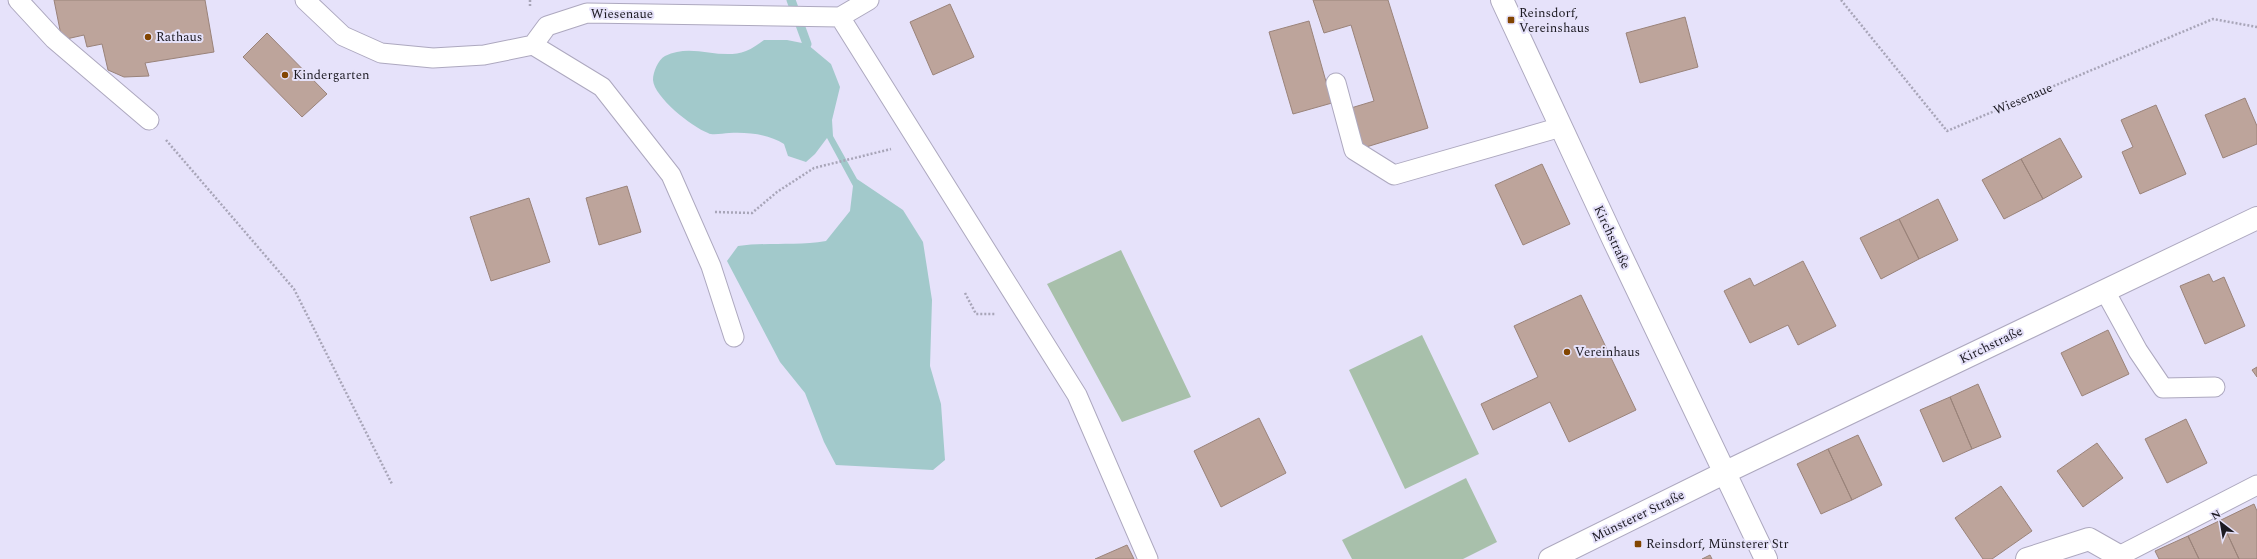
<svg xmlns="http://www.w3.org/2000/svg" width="2257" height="559" font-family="Spectral,serif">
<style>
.green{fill:#a8c0ab}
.water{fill:#a2c9cb}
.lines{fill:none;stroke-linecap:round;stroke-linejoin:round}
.stream{stroke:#a2c9cb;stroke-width:9}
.building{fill:#bda49b;stroke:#9a837a}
.lane-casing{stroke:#ada8bf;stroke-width:21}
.street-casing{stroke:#ada8bf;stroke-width:24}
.path{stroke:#a8a5b8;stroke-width:2.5;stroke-dasharray:2 2;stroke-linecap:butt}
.lane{stroke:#fff;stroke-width:19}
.street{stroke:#fff;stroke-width:22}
.poi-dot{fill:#824501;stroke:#e6e2fa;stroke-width:1.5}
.labels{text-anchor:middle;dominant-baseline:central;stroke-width:4;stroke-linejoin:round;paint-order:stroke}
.poi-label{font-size:13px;fill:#1c1a22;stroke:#e6e2fa;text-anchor:start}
.street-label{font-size:13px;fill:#1c1a22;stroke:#e6e2fa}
</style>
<rect width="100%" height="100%" fill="#e6e2fa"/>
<!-- green -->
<path class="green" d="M 1121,250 L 1191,397 L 1122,422 L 1047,284 Z
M 1422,335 L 1479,454 L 1405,489 L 1349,370 Z
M 1466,478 L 1497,542 L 1463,559 L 1352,559 L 1342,540 Z"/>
<!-- water -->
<path class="water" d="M 764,40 L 787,40 L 807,44 L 831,64 L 840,87 L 832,120 L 833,136 L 857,179 L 903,210 L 923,242 L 932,300 L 930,366 L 941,404 L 945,460 L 933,470 L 836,465 L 824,442 L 805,393 L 780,362 L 727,261 L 738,246 C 767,242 796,246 826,241 L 850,211 L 853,186 L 827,138 L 815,154 L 806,162 L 788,156 L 784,144 C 768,134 748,132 729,133 C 723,133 713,136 708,133 C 692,127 654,97 653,80 C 653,72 658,60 665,56 C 692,42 720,61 746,51 C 752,49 758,44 764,40 Z"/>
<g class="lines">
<!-- stream -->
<path class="stream" d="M 791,0 L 807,44"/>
</g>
<!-- building -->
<path class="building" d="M 54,0 L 205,0 L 214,52 L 145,63 L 149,76 L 124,77 L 108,70 L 102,44 L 87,47 L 84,35 L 62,40 Z
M 1313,0 L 1388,0 L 1428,128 L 1363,148 L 1351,108 L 1374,101 L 1351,25 L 1324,33 Z
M 950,4 L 974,57 L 933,75 L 910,22 Z
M 1685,17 L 1698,67 L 1640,83 L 1626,33 Z
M 1309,21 L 1332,103 L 1293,114 L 1269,32 Z
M 267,33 L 327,94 L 302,117 L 243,57 Z
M 2245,98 L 2257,126 L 2257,144 L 2223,158 L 2205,115 Z
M 2156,105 L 2186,174 L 2140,194 L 2122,152 L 2133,147 L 2121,120 Z
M 2060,138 L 2082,177 L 2043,199 L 2021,159 Z
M 2021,159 L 2043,199 L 2004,219 L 1982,180 Z
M 1542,164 L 1570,224 L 1523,245 L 1495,185 Z
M 627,186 L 641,232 L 599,245 L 586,198 Z
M 529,198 L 550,262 L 491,281 L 470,217 Z
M 1938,199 L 1958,240 L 1919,259 L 1899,219 Z
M 1899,219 L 1919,259 L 1881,279 L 1860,238 Z
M 1803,261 L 1836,326 L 1798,345 L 1788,325 L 1750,343 L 1724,291 L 1750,278 L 1754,286 Z
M 2209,274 L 2213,282 L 2224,277 L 2245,326 L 2205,344 L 2180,286 Z
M 1581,295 L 1636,410 L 1569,442 L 1550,402 L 1493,430 L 1481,404 L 1538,377 L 1514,326 Z
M 2108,330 L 2129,374 L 2082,396 L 2061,353 Z
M 2257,367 L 2257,377 L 2252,370 Z
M 1978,384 L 2001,437 L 1972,449 L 1950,397 Z
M 1950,397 L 1972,449 L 1943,462 L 1920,410 Z
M 1259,418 L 1286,473 L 1221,507 L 1194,451 Z
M 2186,419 L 2207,463 L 2167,483 L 2145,439 Z
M 1858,435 L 1882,485 L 1852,500 L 1828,449 Z
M 2097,443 L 2123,478 L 2083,507 L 2057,471 Z
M 1828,449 L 1852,500 L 1821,514 L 1797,464 Z
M 2001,486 L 2032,531 L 1992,559 L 1983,559 L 1955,518 Z
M 2254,504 L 2257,511 L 2257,559 L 2239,559 L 2221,520 Z
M 2221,520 L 2239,559 L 2199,559 L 2188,536 Z
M 2188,536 L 2199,559 L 2159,559 L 2155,551 Z
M 1127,545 L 1134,559 L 1095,559 Z
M 1710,555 L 1712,559 L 1702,559 Z"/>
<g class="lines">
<!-- lane casing -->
<g class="lane-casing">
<path id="lane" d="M 18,0 L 54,39 L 149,120
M 305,0 L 343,36 L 381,53 L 433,58 L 484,55 L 533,45 L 547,26 L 587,13 L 840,17 L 869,0
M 840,17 L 1077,395 L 1148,559
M 533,45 L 602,87 L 671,175 L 711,266 L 734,337
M 1336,83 L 1354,150 L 1394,175 L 1561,127
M 2105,291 L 2138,351 L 2163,388 L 2215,387
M 2119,556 L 2257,485"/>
</g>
<!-- street casing -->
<g class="street-casing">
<path id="street" d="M 1502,0 L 1615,243 L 1766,559
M 1550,559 L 1726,472 L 2257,218
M 2027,559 L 2089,539 L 2119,556 L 2122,559"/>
</g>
<!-- path -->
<path class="path" d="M 530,0 L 530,7
M 1841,0 L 1947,131 L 2213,19 L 2257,27
M 166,140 L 294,289 L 392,484
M 715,212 L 752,213 L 777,192 L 814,168 L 891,149
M 965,293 L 976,314 L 996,314"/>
<!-- lane -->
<use href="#lane" class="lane"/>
<!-- street -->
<use href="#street" class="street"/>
</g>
<!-- markers -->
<g class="poi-dot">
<rect x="1507" y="16" width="8" height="8" rx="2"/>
<circle cx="148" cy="37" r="4"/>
<circle cx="285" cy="75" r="4"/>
<circle cx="1567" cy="352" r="4"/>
<rect x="1634" y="540" width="8" height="8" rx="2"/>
</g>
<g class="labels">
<!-- poi labels -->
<g class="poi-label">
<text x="1519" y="13">Reinsdorf,<tspan x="1519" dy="15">Vereinshaus</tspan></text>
<text x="156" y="37">Rathaus</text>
<text x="293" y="75">Kindergarten</text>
<text x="1575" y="352">Vereinhaus</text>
<text x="1646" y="544">Reinsdorf, Münsterer Str</text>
</g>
<!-- street labels -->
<g class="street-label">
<text x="622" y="14">Wiesenaue</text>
<text transform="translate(2023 99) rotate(-23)">Wiesenaue</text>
<text transform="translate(1612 237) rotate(65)">Kirchstraße</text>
<text transform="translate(1991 345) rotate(-26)">Kirchstraße</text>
<text transform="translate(1638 516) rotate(-26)">Münsterer Straße</text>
</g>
</g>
<!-- north arrow -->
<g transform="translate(2221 523) rotate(329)" stroke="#e6e2fa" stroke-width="3" paint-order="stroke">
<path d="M0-3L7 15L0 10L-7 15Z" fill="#1c1a22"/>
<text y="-6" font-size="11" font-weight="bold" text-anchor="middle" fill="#1c1a22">N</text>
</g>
</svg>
